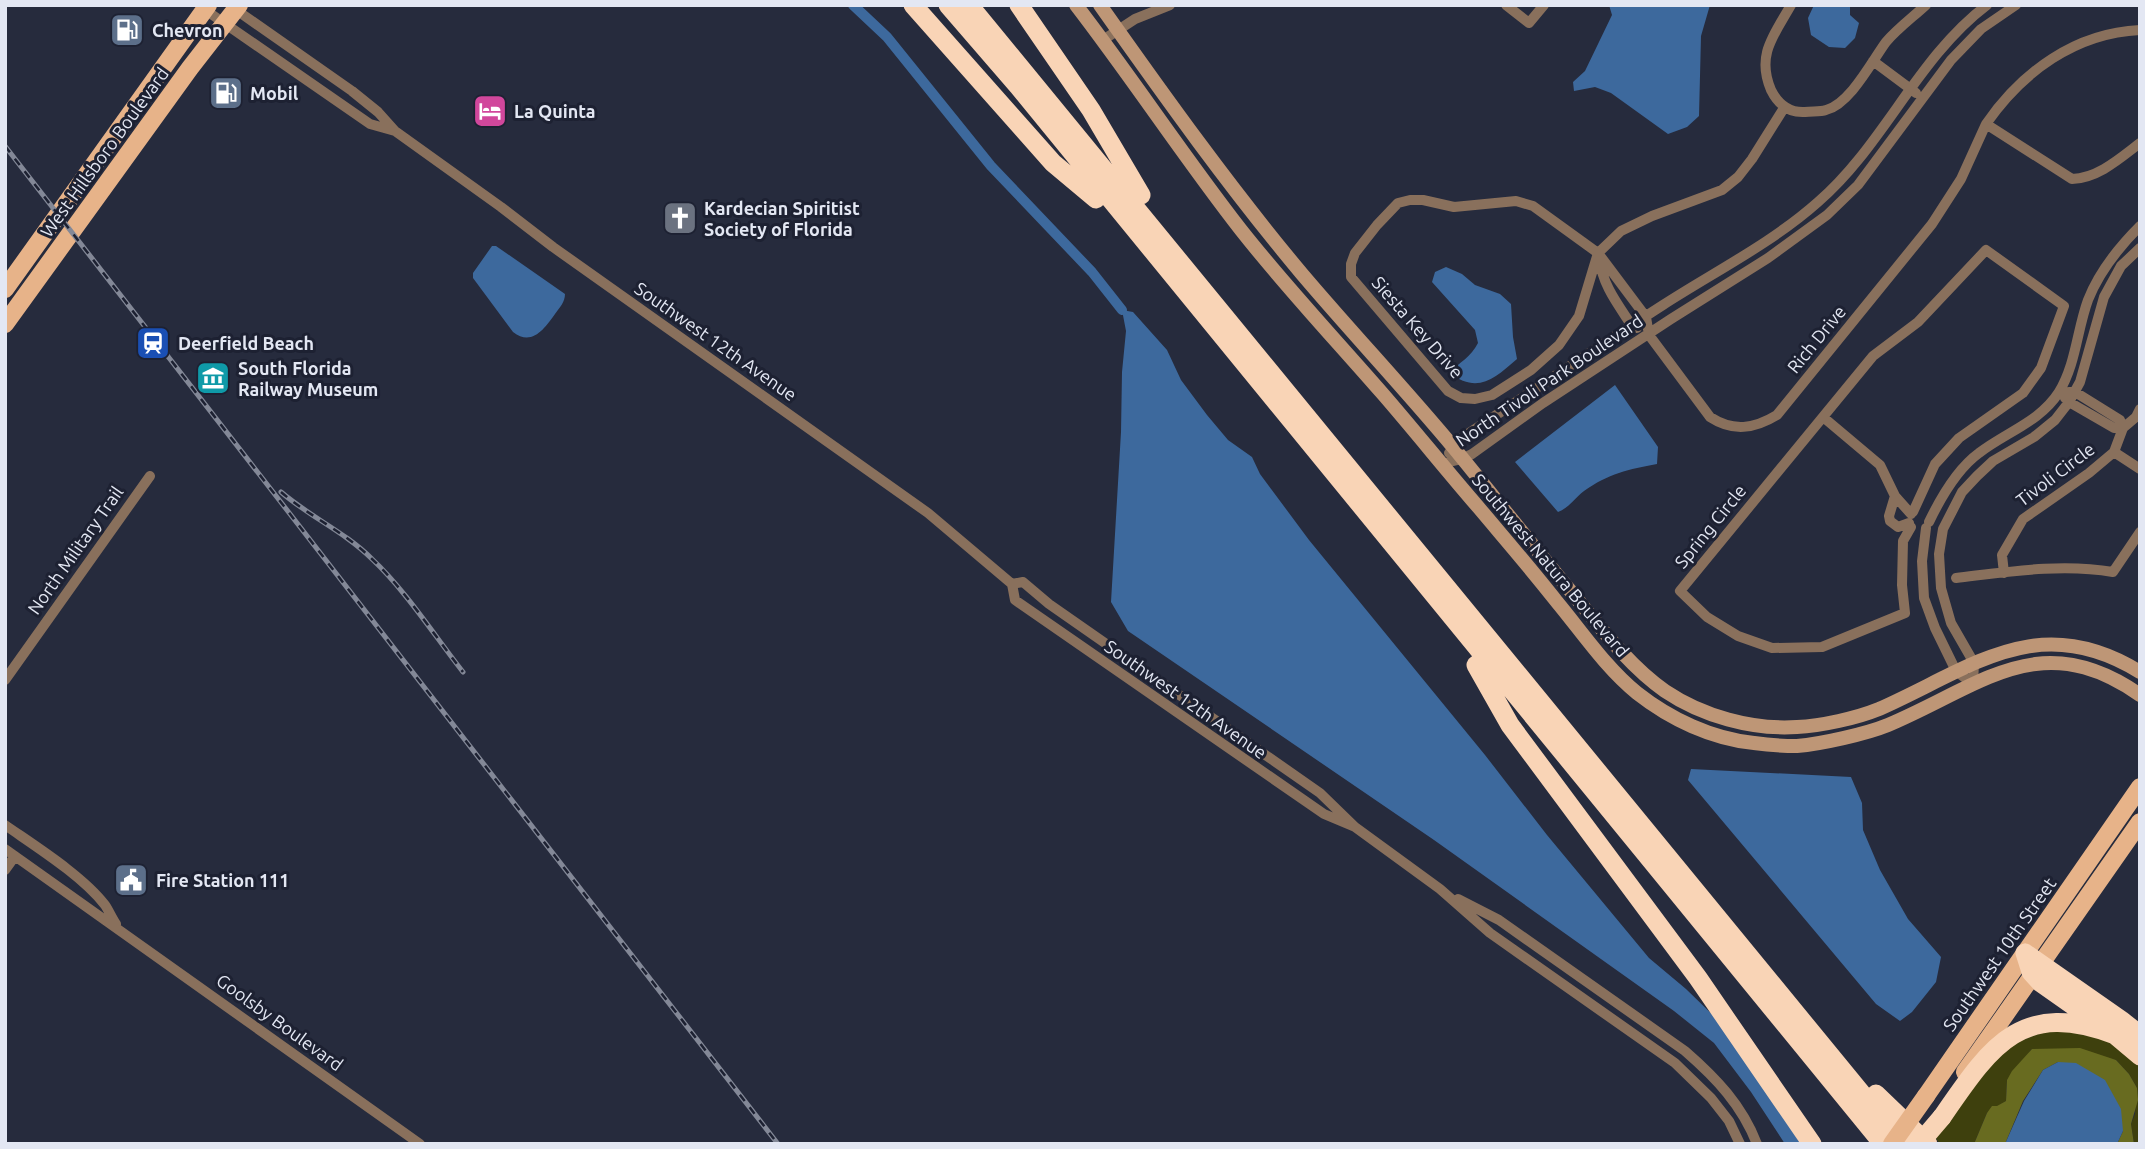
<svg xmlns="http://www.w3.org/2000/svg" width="2145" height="1149" font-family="Ubuntu,sans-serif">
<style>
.green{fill:#3e400d}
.forest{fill:#686b20}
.water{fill:#3d699d}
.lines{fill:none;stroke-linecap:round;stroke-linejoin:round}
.canal{stroke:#3d699d;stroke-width:10}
.street{stroke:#89705c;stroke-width:10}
.secondary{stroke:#be9676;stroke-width:14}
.primary{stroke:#e7b389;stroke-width:18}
.highway{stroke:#f9d4b6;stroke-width:19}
.rail-casing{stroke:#838897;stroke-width:5}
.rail{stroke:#1d2132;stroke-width:2.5;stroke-dasharray:8;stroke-linecap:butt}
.primary-bridge{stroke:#e7b389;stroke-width:18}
.highway-bridge{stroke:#f9d4b6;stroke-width:19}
.labels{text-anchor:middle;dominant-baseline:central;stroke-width:6;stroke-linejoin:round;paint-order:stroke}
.poi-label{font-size:18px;font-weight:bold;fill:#e3e7f3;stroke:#1d2132;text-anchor:start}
.street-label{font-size:18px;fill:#e3e7f3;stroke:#1d2132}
</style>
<rect width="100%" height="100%" fill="#262b3d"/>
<!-- green -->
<path class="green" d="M 2053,1028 L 2112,1041 L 2140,1067 L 2140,1144 L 2134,1144 L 2131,1124 L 2135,1114 L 2137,1088 L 2129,1074 L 2116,1060 L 2052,1049 L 2032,1049 L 2007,1080 L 2006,1101 L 1987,1113 L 1974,1144 L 1940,1144 L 1934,1136 L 2005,1047 Z"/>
<!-- forest -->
<path class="forest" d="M 2080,1048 L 2116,1060 L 2129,1074 L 2137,1088 L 2138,1100 L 2131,1124 L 2134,1144 L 2117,1144 L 2123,1131 L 2058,1062 L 2043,1070 L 2023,1101 L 2005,1144 L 1974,1144 L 1987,1113 L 1992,1106 L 1997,1106 L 2006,1101 L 2007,1080 L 2012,1071 L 2032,1049 Z"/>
<!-- water -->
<path class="water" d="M 1609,5 L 1710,5 L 1701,36 L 1699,116 L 1687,127 L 1668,134 L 1611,93 L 1595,87 L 1574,91 L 1573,82 L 1585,71 L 1612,15 Z
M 1814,5 L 1850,5 L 1850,15 L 1859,23 L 1855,38 L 1845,48 L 1829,47 L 1811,35 L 1808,18 Z
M 492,246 L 496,246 L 565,294 C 565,302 560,307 555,314 C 545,328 532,347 513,332 L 473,278 L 473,273 Z
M 1446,267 L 1462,274 L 1475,285 L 1500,294 L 1511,304 L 1513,337 L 1517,359 C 1494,379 1478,394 1449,373 C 1460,362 1471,357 1478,343 L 1475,330 L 1432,282 L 1435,272 Z
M 1122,310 L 1133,312 L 1167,350 L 1181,380 L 1207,415 L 1228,440 L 1252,457 L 1260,474 L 1309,540 L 1485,755 L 1547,835 L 1649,958 L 1686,989 L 1721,1023 L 1801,1144 L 1785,1144 L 1751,1092 L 1714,1043 L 1674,1011 L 1434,840 L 1128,631 L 1111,602 L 1121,432 L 1122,372 L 1126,331 Z
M 1615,385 L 1658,447 L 1657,464 C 1629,469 1608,474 1584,491 C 1575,498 1570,507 1558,512 L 1515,462 Z
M 1691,769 L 1851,777 L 1862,803 L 1863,830 L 1880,870 L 1908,919 L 1941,957 L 1936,982 L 1912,1012 L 1900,1021 L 1876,1004 L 1688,780 Z
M 2058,1062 L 2076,1063 L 2105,1080 L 2121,1109 L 2123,1131 L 2117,1144 L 2005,1144 L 2024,1101 L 2043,1070 Z"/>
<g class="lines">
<!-- canal -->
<path class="canal" d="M 853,5 L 887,37 L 991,166 L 1092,272 L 1122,310"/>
<!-- street -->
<path class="street" d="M 1506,5 L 1529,23 L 1544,5
M 1791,5 C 1774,35 1756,55 1771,90 C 1778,104 1789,113 1805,112 C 1812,111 1820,112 1826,110 C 1850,104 1872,61 1886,42 C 1897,29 1913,17 1926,5
M 201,7 L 370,124 L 395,131
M 232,7 L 352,91 L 378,112 L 395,131 L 501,207 L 553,247 L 928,513 L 1012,584 L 1015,600 L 1324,814 L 1355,827
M 2140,30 C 2075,33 2022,72 1986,124 L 2072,179 C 2098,178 2119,159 2140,143
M 1103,40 L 1135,19 L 1170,5
M 1873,61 L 1916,93
M 1784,108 L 1752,159 L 1738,177 L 1722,190 L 1652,216 L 1621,231 L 1598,253 L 1579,316 L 1559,345 L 1531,370 L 1492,395 L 1475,399 L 1461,398 L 1448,391 L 1351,277 L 1351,264 L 1355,253 L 1377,225 L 1398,203 L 1410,200 L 1423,200 L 1454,207 L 1516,201 L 1533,206 L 1598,253 L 1646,317 L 1649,335 L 1710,417 C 1733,432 1754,429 1777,415 L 1932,224 L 1961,179 L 1986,124
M 1599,258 C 1603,286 1617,303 1632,326 L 1637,328
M 2069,392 L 2075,392 L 2120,420 L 2123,428
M 2065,398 L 2069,402 L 2114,428 L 2123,428
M 1823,417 L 1880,465 L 1895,496 L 1911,514
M 2114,452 L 2140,469
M 1449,453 L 1463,437 C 1530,393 1596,348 1663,305 C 1714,272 1772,243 1818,202 C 1884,145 1917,58 1987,5
M 1441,464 L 1462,459 L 1472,454 L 1543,403 L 1671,319 L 1768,258 L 1827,215 L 1858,185 L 1951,60 L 1981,29 L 2016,5
M 1895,496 L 1889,516 L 1890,521 L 1898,527 L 1909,523
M 1929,522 C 1941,497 1957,469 1979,453 C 2006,432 2040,422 2059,392 C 2076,364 2077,330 2088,300 C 2099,272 2119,247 2140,226
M 1911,527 L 1903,541 L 1902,585 L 1905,613 L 1822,647 L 1772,648 L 1738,636 L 1707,617 L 1680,591 L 1873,356 L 1918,322 L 1986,250 L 2064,306 L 2041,368 L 2023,393 L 1959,438 L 1935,464 L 1913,512
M 1926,528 L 1922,561 L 1924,598 L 1935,628 L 1956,671 L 1973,684
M 2004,573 L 2002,555 L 2023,519 L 2089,473 L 2114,452 L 2123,428 L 2136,417 L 2140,409
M 1956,578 C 2007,572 2061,563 2113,572 L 2140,532
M 1012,584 L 1023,582 L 1049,604 L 1320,793 L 1355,827 L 1440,889 L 1490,933 L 1675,1063 L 1711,1098 L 1729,1121 L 1740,1144
M 5,680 L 150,476
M 1973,684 L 1974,663 L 1951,623 L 1941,588 L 1939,554 L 1943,529 L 1962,492 L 1977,476 L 1993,461 L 2034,437 L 2055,420 L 2069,402 L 2080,382 L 2104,297 L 2121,266 L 2140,248
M 5,825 C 35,846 83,876 105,905 C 109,911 112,918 116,924
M 5,849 L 420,1144
M 5,870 L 15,856
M 1458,899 L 1499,920 L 1685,1051 C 1716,1078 1742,1105 1757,1144"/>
<!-- secondary -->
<path class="secondary" d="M 1076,5 C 1133,79 1184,157 1241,230 C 1286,287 1335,339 1382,393 C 1415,431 1446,470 1479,508 C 1505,539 1532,570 1557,602 C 1582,632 1606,668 1637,693 C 1670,719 1712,739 1754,743 C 1768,745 1784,746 1797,746 C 1821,744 1866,734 1888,725 C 1981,686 2040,625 2140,695
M 1100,5 C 1165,97 1230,188 1302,274 C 1352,333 1405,389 1454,448 C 1494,497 1533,546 1573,594 C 1601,628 1629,666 1665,691 C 1702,716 1752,730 1797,727 C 1821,726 1857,718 1879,709 C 1972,668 2038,609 2140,672"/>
<!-- primary -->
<path class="primary" d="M 5,289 L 208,5
M 5,324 L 190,68 L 239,5
M 1965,1072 L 2140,822
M 1926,1096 L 2140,787"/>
<!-- highway -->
<path class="highway" d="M 913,5 L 1053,163 L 1096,199
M 948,5 L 1018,86 L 1883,1144
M 969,5 L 1903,1144
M 1019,5 L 1091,110 L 1141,195
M 1476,665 L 1510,725 L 1698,978 L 1812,1144
M 2025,953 L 2031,972 L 2041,983 L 2115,1035 L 2140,1056
M 2025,953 L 2121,1020 L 2140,1035
M 1876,1094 L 1928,1144
M 1942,1117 C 1991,1046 2021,999 2115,1035"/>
<!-- rail casing -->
<g class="rail-casing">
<path id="rail" d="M 5,146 L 778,1144
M 281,492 C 310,517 345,532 372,559 C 406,591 434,635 463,672"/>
</g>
<!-- rail -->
<use href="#rail" class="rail"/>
<!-- primary-bridge -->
<path class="primary-bridge" d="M 1892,1144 L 1926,1096"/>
<!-- highway-bridge -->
<path class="highway-bridge" d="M 1919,1144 L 1942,1117"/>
</g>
<!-- icons -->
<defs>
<g id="fuel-square" transform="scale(1.75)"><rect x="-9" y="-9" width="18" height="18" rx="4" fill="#5c6f8a" stroke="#1d2132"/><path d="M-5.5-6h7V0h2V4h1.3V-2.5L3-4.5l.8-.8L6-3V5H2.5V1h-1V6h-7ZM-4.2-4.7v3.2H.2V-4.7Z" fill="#fff"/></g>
<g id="hotel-square" transform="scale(1.75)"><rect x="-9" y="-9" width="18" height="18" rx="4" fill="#d1479c" stroke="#1d2132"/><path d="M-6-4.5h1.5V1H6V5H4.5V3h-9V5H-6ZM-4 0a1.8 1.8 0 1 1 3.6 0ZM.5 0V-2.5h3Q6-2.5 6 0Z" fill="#fff"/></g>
<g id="church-square" transform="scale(1.75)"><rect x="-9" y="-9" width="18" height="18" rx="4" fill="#6b7280" stroke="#1d2132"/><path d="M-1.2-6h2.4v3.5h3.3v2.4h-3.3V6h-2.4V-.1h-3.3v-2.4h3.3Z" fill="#fff"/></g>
<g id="station-square" transform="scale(1.75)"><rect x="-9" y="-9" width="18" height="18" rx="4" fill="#1a4fb4" stroke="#1d2132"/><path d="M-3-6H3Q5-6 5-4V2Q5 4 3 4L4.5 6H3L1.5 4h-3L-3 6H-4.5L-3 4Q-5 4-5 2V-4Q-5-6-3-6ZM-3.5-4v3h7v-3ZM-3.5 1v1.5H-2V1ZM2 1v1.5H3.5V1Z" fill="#fff"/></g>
<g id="museum-square" transform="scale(1.75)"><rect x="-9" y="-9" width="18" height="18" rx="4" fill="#0f9aa8" stroke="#1d2132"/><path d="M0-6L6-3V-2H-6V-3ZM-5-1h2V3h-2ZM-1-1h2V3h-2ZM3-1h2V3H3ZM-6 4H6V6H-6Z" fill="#fff"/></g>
<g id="civic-square" transform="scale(1.75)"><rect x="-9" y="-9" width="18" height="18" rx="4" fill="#5c6f8a" stroke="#1d2132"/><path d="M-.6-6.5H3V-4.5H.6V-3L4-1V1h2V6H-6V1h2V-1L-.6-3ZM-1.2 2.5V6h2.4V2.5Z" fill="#fff"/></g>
</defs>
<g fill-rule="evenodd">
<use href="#fuel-square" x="127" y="30"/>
<use href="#fuel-square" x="226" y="93"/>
<use href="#hotel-square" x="490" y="111"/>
<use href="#church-square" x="680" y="218"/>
<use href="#station-square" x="153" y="343"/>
<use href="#museum-square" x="213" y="378"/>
<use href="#civic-square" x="131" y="880"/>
</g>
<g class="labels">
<!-- poi labels -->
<g class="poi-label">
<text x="152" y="30">Chevron</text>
<text x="250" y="93">Mobil</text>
<text x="514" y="111">La Quinta</text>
<text x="704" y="208">Kardecian Spiritist<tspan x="704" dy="21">Society of Florida</tspan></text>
<text x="178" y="343">Deerfield Beach</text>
<text x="238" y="368">South Florida<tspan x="238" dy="21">Railway Museum</tspan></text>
<text x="156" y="880">Fire Station 111</text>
</g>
<!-- street labels -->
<g class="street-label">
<text transform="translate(104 152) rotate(-54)">West Hillsboro Boulevard</text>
<text transform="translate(1418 327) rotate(49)">Siesta Key Drive</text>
<text transform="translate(1816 339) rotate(-51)">Rich Drive</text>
<text transform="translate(716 341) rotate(35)">Southwest 12th Avenue</text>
<text transform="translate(1549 380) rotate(-34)">North Tivoli Park Boulevard</text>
<text transform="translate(2055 474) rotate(-37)">Tivoli Circle</text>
<text transform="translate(1710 526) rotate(-51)">Spring Circle</text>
<text transform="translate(75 550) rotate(-55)">North Military Trail</text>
<text transform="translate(1551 565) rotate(50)">Southwest Natura Boulevard</text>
<text transform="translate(1186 699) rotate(35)">Southwest 12th Avenue</text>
<text transform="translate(1999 954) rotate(-55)">Southwest 10th Street</text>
<text transform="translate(280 1022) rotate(36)">Goolsby Boulevard</text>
</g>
</g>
<!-- border -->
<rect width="2145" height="1149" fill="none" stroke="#e3e7f3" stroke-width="14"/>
</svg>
